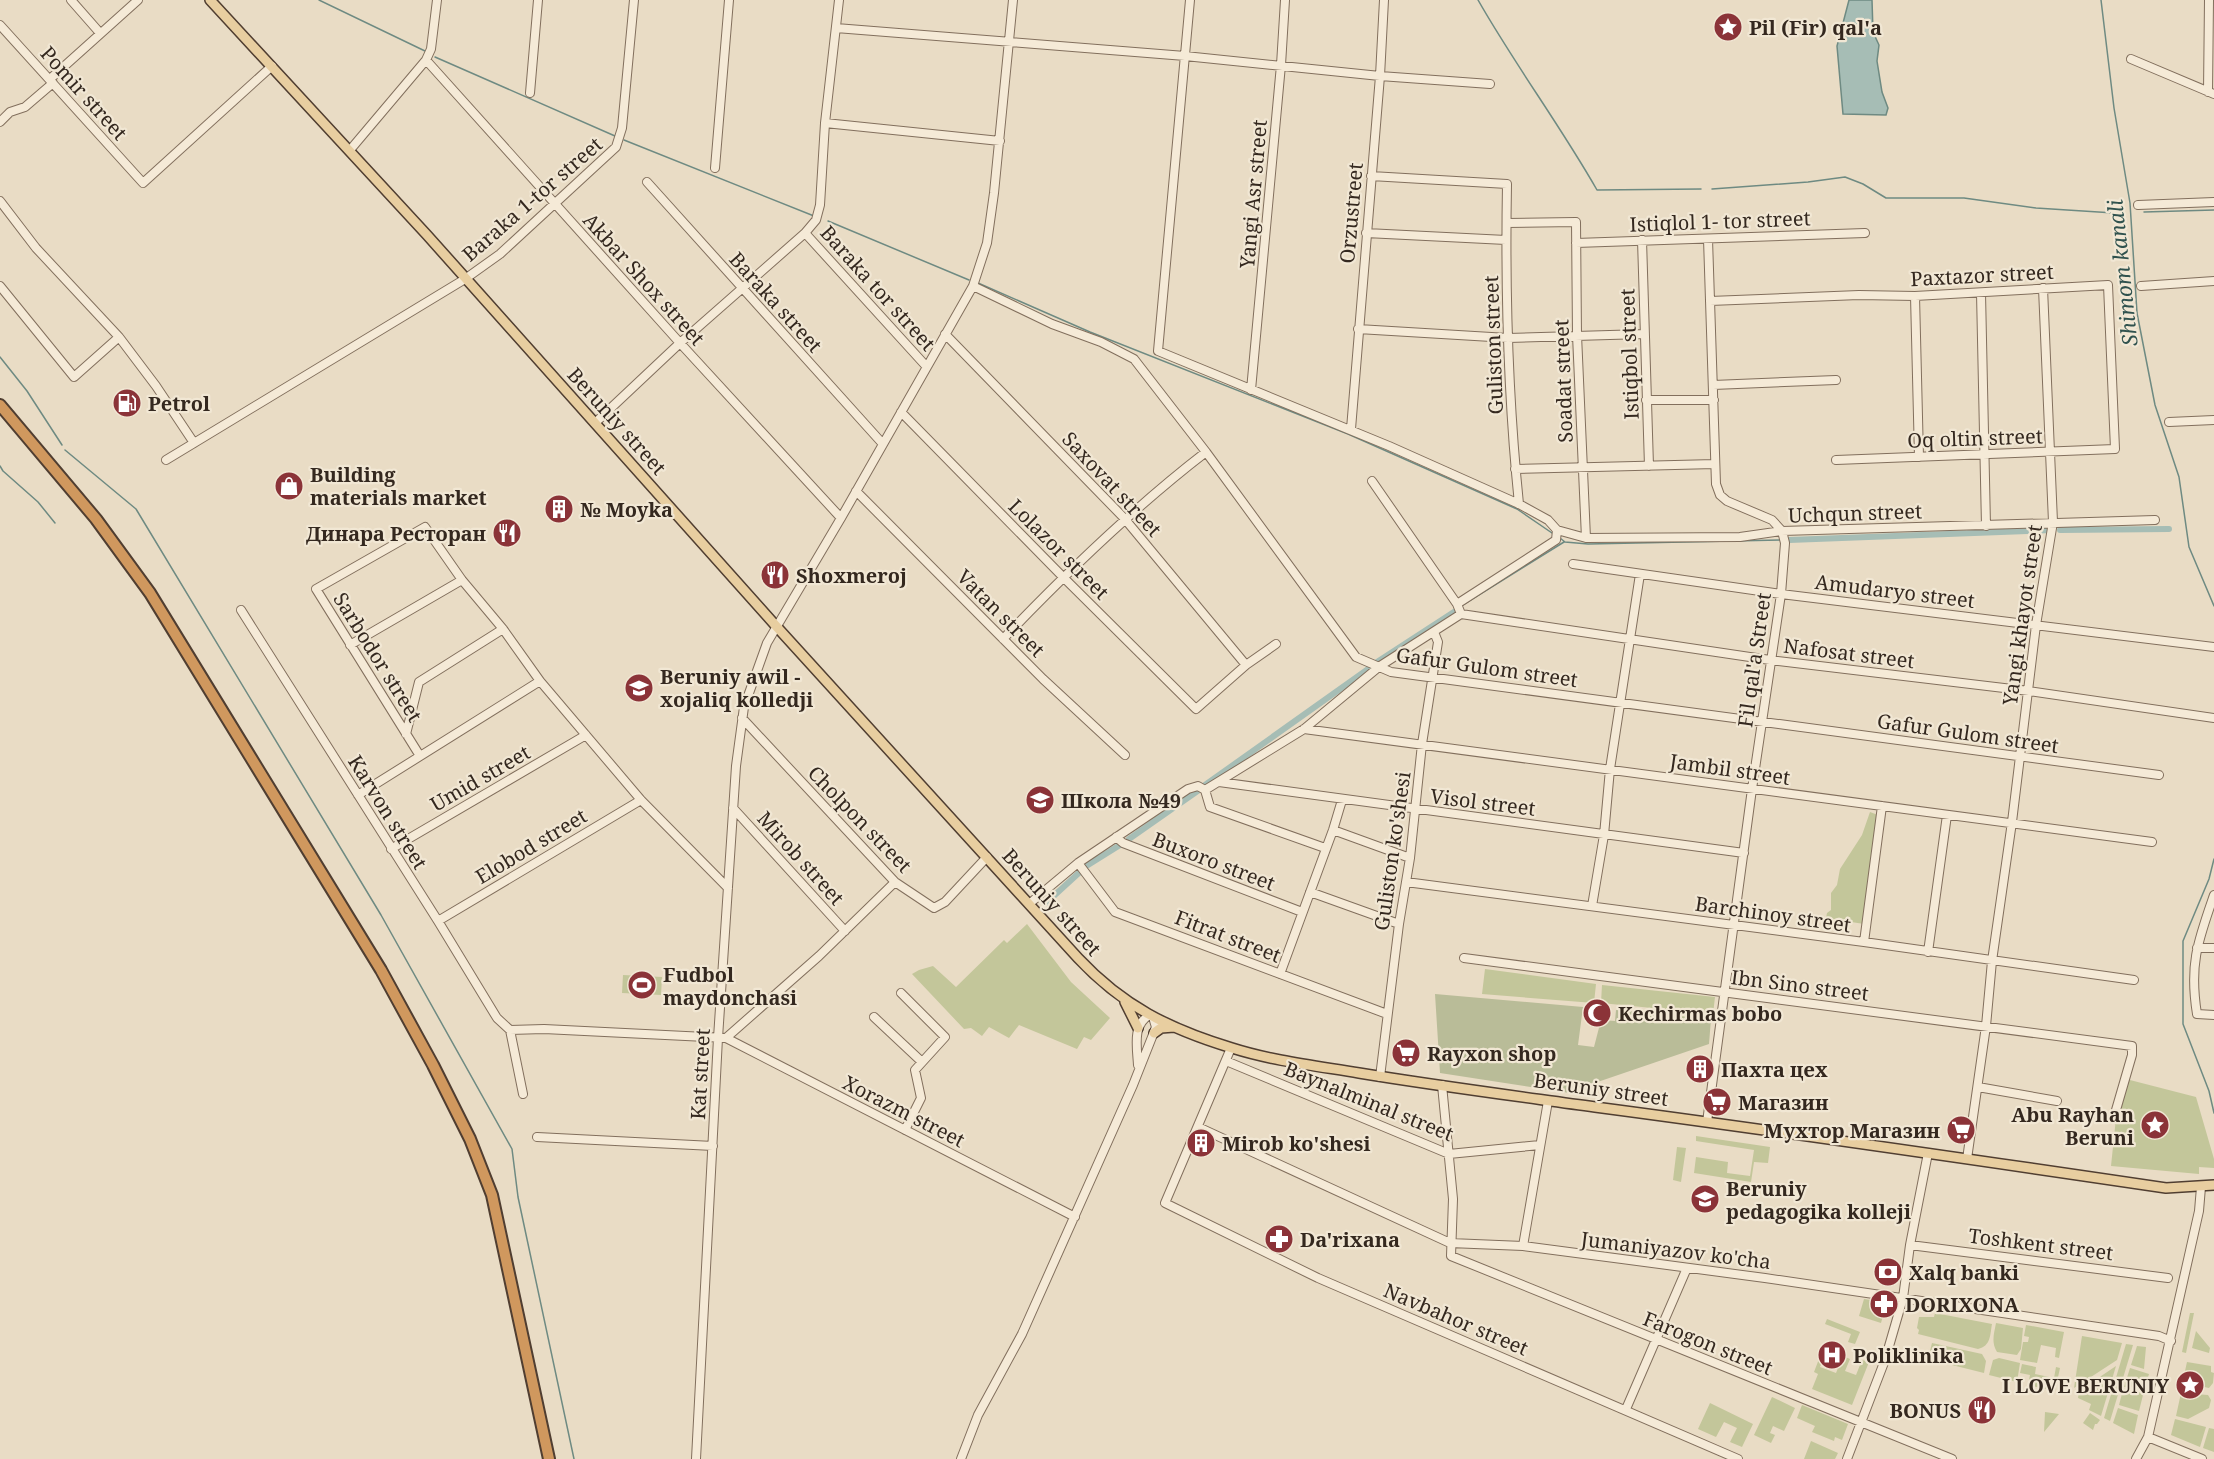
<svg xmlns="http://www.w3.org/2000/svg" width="2214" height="1459" font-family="'Noto Serif',serif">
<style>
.green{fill:#c3c69a}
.cemetery{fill:#b9bc98}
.water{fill:#a6bdb5;stroke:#6e8a82;stroke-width:1.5}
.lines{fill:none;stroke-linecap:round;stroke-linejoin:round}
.stream{stroke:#6e8a82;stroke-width:1.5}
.canal{stroke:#a6bdb5;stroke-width:6}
.minor-casing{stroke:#826f5d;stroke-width:10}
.major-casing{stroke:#503e31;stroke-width:12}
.highway-casing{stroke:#503e31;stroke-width:14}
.minor{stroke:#f5ead7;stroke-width:8}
.major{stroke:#e8cea0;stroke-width:9}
.highway{stroke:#d0985e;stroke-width:10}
.labels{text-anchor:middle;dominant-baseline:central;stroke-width:4.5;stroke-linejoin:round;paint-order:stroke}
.poi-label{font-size:20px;font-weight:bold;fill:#34281f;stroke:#f1e7d4;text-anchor:start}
.street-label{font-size:20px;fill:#34281f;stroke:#f1e7d4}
.water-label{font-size:21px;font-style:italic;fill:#30524e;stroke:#f1e7d4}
</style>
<rect width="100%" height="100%" fill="#e9dcc5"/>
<!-- green -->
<path class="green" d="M 1870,812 L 1878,815 L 1864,924 L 1826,918 L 1827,913 L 1831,910 L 1831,893 L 1837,885 L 1840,869 L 1862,835 Z
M 1027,924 L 1071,982 L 1110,1018 L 1091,1040 L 1084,1037 L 1077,1049 L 1019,1025 L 1009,1038 L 989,1027 L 982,1036 L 971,1028 L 964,1029 L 912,974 L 919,970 L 933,966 L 956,987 L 1004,940 L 1007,943 Z
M 1485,969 L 1596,984 L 1594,1003 L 1482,994 Z
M 623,975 L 662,977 L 661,995 L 622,993 Z
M 1602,985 L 1715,997 L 1713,1014 L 1601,1003 Z
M 2126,1079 L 2196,1097 L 2214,1159 L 2214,1168 L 2199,1167 L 2199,1174 L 2111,1166 L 2116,1118 Z
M 1696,1136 L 1770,1147 L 1768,1163 L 1754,1162 L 1751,1182 L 1694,1173 L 1696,1157 L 1728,1162 L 1727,1173 L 1750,1176 L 1754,1150 L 1696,1141 Z
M 1677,1147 L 1686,1148 L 1681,1182 L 1673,1180 Z
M 1864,1299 L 1878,1301 L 1877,1307 L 1885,1308 L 1881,1323 L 1859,1316 Z
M 1935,1313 L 1992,1324 C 1990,1335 1991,1346 1978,1349 L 1918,1334 L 1919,1330 L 1917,1328 L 1919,1317 L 1934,1317 Z
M 2190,1313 L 2194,1313 L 2186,1353 L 2182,1352 Z
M 1827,1319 L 1860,1332 L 1855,1344 L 1848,1342 L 1851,1334 L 1825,1324 Z
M 1996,1323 L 2023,1328 L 2021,1349 L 2017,1355 L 1997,1352 C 1991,1342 1994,1334 1996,1323 Z
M 2026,1325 L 2064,1332 L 2059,1358 L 2055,1357 L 2056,1348 L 2041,1345 L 2037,1363 L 2020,1360 L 2023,1342 L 2028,1342 L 2029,1337 L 2024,1336 Z
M 2196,1331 L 2210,1348 L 2209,1353 L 2192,1348 Z
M 2082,1336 L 2122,1343 L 2117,1360 L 2074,1388 Z
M 1932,1343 L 1982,1354 L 1986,1361 L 1984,1373 L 1928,1359 Z
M 2126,1344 L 2133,1345 L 2110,1421 L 2104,1418 Z
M 1824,1346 L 1828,1347 L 1820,1367 L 1836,1373 L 1843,1356 L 1850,1359 L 1845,1371 L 1856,1375 L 1862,1360 L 1869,1362 L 1852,1405 L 1812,1389 L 1818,1374 L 1814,1372 Z
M 2137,1346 L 2146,1347 L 2144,1369 L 2131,1365 Z
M 1999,1358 L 2020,1363 L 2017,1382 L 1989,1375 L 1993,1360 Z
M 2187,1362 L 2211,1366 L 2211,1372 L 2214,1373 L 2213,1383 L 2209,1388 L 2195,1385 L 2195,1382 L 2183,1380 Z
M 2022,1364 L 2036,1367 L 2035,1374 L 2054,1378 L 2056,1367 L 2060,1368 L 2055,1391 L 2028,1385 L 2030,1375 L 2020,1373 Z
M 2116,1366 L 2101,1416 L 2089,1410 L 2091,1404 L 2078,1398 L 2079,1391 Z
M 2130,1368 L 2149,1374 L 2145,1387 L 2124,1387 Z
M 2123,1390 L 2144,1391 L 2139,1411 L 2119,1405 Z
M 2181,1393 L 2208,1395 L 2211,1400 L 2209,1408 L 2188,1419 L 2176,1416 Z
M 1772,1397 L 1795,1408 L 1784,1431 L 1773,1426 L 1770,1433 L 1775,1435 L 1771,1443 L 1754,1435 Z
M 1710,1403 L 1753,1424 L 1742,1447 L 1730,1442 L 1737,1428 L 1724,1422 L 1716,1437 L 1698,1429 Z
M 1802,1405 L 1848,1424 L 1842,1440 L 1835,1437 L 1834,1441 L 1812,1432 L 1815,1426 L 1797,1418 Z
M 2118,1408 L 2138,1415 L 2134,1434 L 2113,1423 Z
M 2045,1412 L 2059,1414 L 2044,1432 Z
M 2090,1413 L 2100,1420 L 2097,1424 L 2095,1424 L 2093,1430 L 2083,1423 Z
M 2175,1419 L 2206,1427 L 2200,1447 L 2171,1435 Z
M 2209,1428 L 2214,1429 L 2214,1452 L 2203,1448 Z
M 1811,1441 L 1838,1453 L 1835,1459 L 1804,1459 Z"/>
<!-- cemetery -->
<path class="cemetery" d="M 1435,994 L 1583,1007 L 1578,1045 L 1594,1047 L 1601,1020 L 1615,1021 L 1616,1010 L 1711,1019 L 1709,1044 L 1580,1088 L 1579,1092 L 1570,1093 L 1440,1073 Z"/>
<!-- water -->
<path class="water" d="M 1849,0 L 1872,0 L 1873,32 L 1879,45 L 1877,61 L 1882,92 L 1888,108 L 1886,115 L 1843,114 L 1837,46 Z"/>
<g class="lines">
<!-- stream -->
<path class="stream" d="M 319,0 L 425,51
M 1478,0 C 1515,65 1560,125 1597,190 L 1701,189
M 2101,0 L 2114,108 L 2130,203 L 2137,313 L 2155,405 L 2179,477 L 2189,547 L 2214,606
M 435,57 L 615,136
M 624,140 L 814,216
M 1712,189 L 1808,182 L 1845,177 L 1863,184 L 1886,198 L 1964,198 L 2036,208 L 2114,213
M 2144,212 L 2214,210
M 828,221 L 969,280
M 978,283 L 1090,332 L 1348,434 L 1517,509 L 1552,533
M 0,357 L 27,391 L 62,445
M 65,450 L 136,509 L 381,915 L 512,1149 L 518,1197 L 574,1459
M 0,466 L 3,471 L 38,502 L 55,523
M 1560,538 L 1565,542 L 1588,544 L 1781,540
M 1461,606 L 1564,542
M 2214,859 L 2209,879 L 2183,941 L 2183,1024 L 2209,1091 L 2214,1113"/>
<!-- canal -->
<path class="canal" d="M 2060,530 L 2169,529
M 1789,540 L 2052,530
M 1377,662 L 1457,610
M 1205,785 L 1371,667
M 1129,839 L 1199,790
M 1088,865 L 1120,845
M 1046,903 L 1081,871"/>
<!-- minor casing -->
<g class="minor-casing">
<path id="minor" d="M 71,0 L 100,33
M 1190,0 L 1158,351 L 1389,446 L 1519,504 L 1548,520 L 1557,530 L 1586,538 L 1740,537 L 1782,531 L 2155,520
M 0,25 L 143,183 L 272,66
M 836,28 L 1185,56 L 1380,76 L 1490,84
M 2131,59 L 2214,94
M 426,60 L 680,343 L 841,518
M 50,79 L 138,0
M 2208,92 L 2209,0
M 530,93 L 538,0
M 0,122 L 10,112 L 25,107 L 53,83
M 825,123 L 1000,141
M 350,150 L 426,60 L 431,49 L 437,0
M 715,168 L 729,0
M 1371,176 L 1507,184 C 1505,291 1508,397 1519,504
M 647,182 L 882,443
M 0,201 L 36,248 L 119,337 L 156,386 L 194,443
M 2138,205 L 2214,202
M 1507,223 L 1576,222 L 1577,335 L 1586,538
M 805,233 L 926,366
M 1366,233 L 1506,240
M 1642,240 L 1649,466
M 1576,243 L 1865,233
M 0,286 L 74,377 L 119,337
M 973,286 L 1052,324 L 1101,342 L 1134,359 L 1206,452 L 1356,657 L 1391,672 L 2159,775
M 2141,286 L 2214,281
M 1981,293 L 1986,526
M 1915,296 L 1919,457
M 1710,301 L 1859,295 L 1915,296 L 2108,285 L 2115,449 L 1836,460
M 1358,329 L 1508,338 L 1644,334
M 945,334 L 1124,518 L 1246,665
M 1713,385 L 1836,380
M 1251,390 L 1281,65 L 1285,0
M 1646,400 L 1714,400
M 901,412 L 1063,577 L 1196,709 L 1246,665 L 1276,644
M 2169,422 L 2214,420
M 595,423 L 680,343 L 805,233 L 816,220 L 820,205 L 825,123 L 839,0
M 1351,429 L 1380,76 L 1384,0
M 166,460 L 465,279 L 500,254 L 616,147 L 622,128 L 634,0
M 1515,469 L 1715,464
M 1372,481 L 1457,604 L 1461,614
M 856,491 L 1043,679 L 1125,755
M 1573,564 L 1781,594 L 2214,647
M 1457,604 L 1556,540 L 1557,530
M 241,610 L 438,921 L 497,1018 L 510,1030
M 1461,614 L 1770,660 L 2029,691 L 2214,718
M 1003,639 C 1067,572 1132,509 1206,452
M 350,645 L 462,580
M 742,718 L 895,882 L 934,908 L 945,902 L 987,857
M 1304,729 L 2152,842
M 406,734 L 419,682 L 503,629
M 420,756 L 316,589 L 425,527 L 462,580 L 503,629 L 540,681 L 641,800 L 728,888
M 1219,782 L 1744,853
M 1205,790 L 1210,807 L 1325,848
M 358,795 L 540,681
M 733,808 L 845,931
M 1333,830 L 1410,858
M 1116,837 L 1123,843 L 1302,912
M 391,849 L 586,735
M 1078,863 L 1115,912 L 1387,1014
M 1406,882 L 1864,942 L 2134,980
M 1310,892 L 1399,924
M 2214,895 C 2198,941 2189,964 2197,1014 L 2214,1015
M 1029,904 L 1078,863 L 1188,789 L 1198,786 L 1205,790 L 1304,729 L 1380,666 L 1461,614
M 1592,906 L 1604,835 L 1610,769 L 1640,574
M 438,921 L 641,800
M 1864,942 L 1882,806
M 2197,948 L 2214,948
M 1928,952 L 1947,815
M 1464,958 L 2132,1046 L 2132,1055 L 2116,1110
M 1280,974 L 1333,830 L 1342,800
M 901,993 L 945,1037 L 915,1070 L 921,1098 L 905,1130
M 874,1017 L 922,1062
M 510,1030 L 544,1029 L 726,1038 L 1075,1217
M 510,1030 L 523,1094
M 726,1038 L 819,956 L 895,882
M 1231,1048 L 1165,1203 L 1318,1278 L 1738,1459
M 1226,1061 L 1449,1154 L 1540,1145
M 1138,1065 C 1137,1047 1132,1024 1150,1015
M 1380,1077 L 1399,924 L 1410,858 L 1422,744 L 1438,642 L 1434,632
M 1442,1085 L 1453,1199 L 1451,1256 L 1952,1459
M 1978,1087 L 2057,1101
M 1707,1122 L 1752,789 L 1781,594 L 1785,543 L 1782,531 L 1772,520 L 1727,501 L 1720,495 L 1716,484 L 1708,239
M 1198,1127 L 1450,1243 L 1523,1246 L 1622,1259 L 1765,1278 L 2159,1336 L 2171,1341
M 537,1137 L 713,1146
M 1967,1159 L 1986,1026 L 1992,961 L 2012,822 L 2036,625 L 2053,522 L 2043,288
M 1910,1245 L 2168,1278
M 1523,1246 L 1548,1101
M 1626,1409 L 1687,1268
M 2148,1437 L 2202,1459
M 696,1459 L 718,1038 L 736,766 L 744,707 L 767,643 L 841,518 L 973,286 L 987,243 L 994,193 L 1013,0
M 961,1459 L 978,1415 L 1022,1334 L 1133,1085 L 1156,1027 L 1153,1017
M 1847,1459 L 1885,1360 L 1903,1298 L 1910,1245 L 1928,1153
M 2136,1459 L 2148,1437 L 2199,1211 L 2201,1187"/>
</g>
<!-- major casing -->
<g class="major-casing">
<path id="major" d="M 210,0 L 427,235 L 776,626 L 1078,958 C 1123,1006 1169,1029 1232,1048 C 1273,1061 1317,1066 1359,1073 C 1438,1086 1516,1096 1595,1107 C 1785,1132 1976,1160 2166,1188 L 2214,1185
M 1125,1002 L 1138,1028
M 1154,1033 L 1161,1028 L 1174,1027"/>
</g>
<!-- highway casing -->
<g class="highway-casing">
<path id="highway" d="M 0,405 L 96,519 L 150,593 L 381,970 L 433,1065 L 470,1139 L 492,1195 L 549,1459"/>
</g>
<!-- minor -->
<use href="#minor" class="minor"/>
<!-- major -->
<use href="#major" class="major"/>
<!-- highway -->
<use href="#highway" class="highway"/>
</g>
<!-- icons -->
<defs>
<g id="sight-disc" transform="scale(1.5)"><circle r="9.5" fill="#8b3338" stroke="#f1e7d4"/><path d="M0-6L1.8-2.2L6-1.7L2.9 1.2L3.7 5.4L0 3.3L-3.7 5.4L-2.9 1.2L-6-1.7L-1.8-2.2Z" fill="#fff"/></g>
<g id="fuel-disc" transform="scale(1.5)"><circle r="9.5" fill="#8b3338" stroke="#f1e7d4"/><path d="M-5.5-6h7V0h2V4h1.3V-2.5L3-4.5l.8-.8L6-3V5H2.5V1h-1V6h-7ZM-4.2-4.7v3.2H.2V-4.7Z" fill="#fff"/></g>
<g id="shop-disc" transform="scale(1.5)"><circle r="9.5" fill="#8b3338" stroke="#f1e7d4"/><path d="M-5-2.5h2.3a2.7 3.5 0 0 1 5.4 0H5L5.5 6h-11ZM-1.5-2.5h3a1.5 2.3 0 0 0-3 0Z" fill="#fff"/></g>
<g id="building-disc" transform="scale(1.5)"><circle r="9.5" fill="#8b3338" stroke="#f1e7d4"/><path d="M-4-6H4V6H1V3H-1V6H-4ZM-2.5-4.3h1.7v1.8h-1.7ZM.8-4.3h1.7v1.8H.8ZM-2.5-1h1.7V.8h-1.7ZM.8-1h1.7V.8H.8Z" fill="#fff"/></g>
<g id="restaurant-disc" transform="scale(1.5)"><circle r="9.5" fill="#8b3338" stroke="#f1e7d4"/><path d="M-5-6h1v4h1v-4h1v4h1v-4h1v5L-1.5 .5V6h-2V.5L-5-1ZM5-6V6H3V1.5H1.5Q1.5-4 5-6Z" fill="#fff"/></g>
<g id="university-disc" transform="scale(1.5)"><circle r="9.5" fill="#8b3338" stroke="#f1e7d4"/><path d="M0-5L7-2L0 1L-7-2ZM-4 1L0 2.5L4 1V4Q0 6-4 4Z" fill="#fff"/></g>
<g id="school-disc" transform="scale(1.5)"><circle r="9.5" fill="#8b3338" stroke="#f1e7d4"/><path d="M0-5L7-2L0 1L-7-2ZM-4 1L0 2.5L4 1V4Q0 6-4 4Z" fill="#fff"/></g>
<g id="stadium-disc" transform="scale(1.5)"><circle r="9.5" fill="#8b3338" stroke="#f1e7d4"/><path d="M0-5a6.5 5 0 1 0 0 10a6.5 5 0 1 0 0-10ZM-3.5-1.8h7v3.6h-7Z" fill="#fff"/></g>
<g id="mosque-disc" transform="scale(1.5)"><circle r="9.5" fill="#8b3338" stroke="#f1e7d4"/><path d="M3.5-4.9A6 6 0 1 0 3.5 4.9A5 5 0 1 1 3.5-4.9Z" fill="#fff"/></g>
<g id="supermarket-disc" transform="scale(1.5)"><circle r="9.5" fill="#8b3338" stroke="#f1e7d4"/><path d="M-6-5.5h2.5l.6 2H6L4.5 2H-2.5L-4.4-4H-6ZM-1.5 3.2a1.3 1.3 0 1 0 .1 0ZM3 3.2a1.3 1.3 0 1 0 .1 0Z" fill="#fff"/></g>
<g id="pharmacy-disc" transform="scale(1.5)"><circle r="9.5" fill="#8b3338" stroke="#f1e7d4"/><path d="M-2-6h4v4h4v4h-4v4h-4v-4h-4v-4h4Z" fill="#fff"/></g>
<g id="bank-disc" transform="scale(1.5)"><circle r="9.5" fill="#8b3338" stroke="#f1e7d4"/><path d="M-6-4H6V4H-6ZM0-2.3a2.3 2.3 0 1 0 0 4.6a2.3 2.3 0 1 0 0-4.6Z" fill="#fff"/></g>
<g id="hospital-disc" transform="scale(1.5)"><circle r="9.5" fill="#8b3338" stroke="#f1e7d4"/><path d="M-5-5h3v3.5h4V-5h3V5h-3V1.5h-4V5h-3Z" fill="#fff"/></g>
</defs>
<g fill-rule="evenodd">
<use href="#sight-disc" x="1728" y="27"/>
<use href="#fuel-disc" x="127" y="403"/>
<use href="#shop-disc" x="289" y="486"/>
<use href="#building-disc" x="559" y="509"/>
<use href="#restaurant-disc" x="507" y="533"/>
<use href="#restaurant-disc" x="775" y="575"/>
<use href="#university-disc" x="639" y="688"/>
<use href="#school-disc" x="1040" y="800"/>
<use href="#stadium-disc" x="642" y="985"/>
<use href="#mosque-disc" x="1597" y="1013"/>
<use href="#supermarket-disc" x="1406" y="1053"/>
<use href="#building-disc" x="1700" y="1069"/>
<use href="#supermarket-disc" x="1717" y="1102"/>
<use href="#sight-disc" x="2155" y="1125"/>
<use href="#supermarket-disc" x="1961" y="1130"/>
<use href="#building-disc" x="1201" y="1143"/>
<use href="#university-disc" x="1705" y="1199"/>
<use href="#pharmacy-disc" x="1279" y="1239"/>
<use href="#bank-disc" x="1888" y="1272"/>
<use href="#pharmacy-disc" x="1884" y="1304"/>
<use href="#hospital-disc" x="1832" y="1355"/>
<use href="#sight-disc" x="2190" y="1385"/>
<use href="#restaurant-disc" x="1982" y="1410"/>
</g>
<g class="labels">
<!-- poi labels -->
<g class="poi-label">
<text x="1749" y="27">Pil (Fir) qal'a</text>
<text x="148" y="403">Petrol</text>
<text x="310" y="474">Building<tspan x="310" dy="23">materials market</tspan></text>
<text x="580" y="509">№ Moyka</text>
<text x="486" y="533" text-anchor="end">Динара Ресторан</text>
<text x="796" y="575">Shoxmeroj</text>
<text x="660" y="676">Beruniy awil -<tspan x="660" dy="23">xojaliq kolledji</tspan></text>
<text x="1061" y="800">Школа №49</text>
<text x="663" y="974">Fudbol<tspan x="663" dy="23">maydonchasi</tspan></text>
<text x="1618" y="1013">Kechirmas bobo</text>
<text x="1427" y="1053">Rayxon shop</text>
<text x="1721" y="1069">Пахта цех</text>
<text x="1738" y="1102">Магазин</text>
<text x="2134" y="1114" text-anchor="end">Abu Rayhan<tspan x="2134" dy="23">Beruni</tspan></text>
<text x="1940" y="1130" text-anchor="end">Мухтор Магазин</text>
<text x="1222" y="1143">Mirob ko'shesi</text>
<text x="1726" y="1188">Beruniy<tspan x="1726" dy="23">pedagogika kolleji</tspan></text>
<text x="1300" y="1239">Da'rixana</text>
<text x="1909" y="1272">Xalq banki</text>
<text x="1905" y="1304">DORIXONA</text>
<text x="1853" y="1355">Poliklinika</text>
<text x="2169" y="1385" text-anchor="end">I LOVE BERUNIY</text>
<text x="1961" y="1410" text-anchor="end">BONUS</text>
</g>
<!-- street labels -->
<g class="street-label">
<text transform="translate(84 93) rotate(48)">Pomir street</text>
<text transform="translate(1253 194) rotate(-85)">Yangi Asr street</text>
<text transform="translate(532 199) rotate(-41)">Baraka 1-tor street</text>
<text transform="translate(1351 213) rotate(-85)">Orzustreet</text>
<text transform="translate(1720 221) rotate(-2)">Istiqlol 1- tor street</text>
<text transform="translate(1982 275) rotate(-3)">Paxtazor street</text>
<text transform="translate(644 279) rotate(48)">Akbar Shox street</text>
<text transform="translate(878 288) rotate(48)">Baraka tor street</text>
<text transform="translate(776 302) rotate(48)">Baraka street</text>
<text transform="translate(1493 345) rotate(-92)">Guliston street</text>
<text transform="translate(1629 354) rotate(-92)">Istiqbol street</text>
<text transform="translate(1563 381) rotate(-92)">Soadat street</text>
<text transform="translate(617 421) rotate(48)">Beruniy street</text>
<text transform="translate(1975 438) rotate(-2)">Oq oltin street</text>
<text transform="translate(1112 484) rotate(47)">Saxovat street</text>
<text transform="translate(1855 513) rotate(-2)">Uchqun street</text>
<text transform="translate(1059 549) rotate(45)">Lolazor street</text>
<text transform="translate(1895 591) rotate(7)">Amudaryo street</text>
<text transform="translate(1001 613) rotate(45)">Vatan street</text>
<text transform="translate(2022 615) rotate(-82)">Yangi khayot street</text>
<text transform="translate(1849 653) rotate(7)">Nafosat street</text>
<text transform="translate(378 657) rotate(58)">Sarbodor street</text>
<text transform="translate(1754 660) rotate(-82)">Fil qal'a Street</text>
<text transform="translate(1487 667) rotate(8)">Gafur Gulom street</text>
<text transform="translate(1968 733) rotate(8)">Gafur Gulom street</text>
<text transform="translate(1730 769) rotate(8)">Jambil street</text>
<text transform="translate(480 778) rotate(-30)">Umid street</text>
<text transform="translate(1483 802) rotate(7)">Visol street</text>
<text transform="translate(388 812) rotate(58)">Karvon street</text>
<text transform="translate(860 819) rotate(46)">Cholpon street</text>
<text transform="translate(531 846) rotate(-31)">Elobod street</text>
<text transform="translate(1392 851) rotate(-82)">Guliston ko'shesi</text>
<text transform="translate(801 858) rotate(48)">Mirob street</text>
<text transform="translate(1214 861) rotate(21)">Buxoro street</text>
<text transform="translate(1052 902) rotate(48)">Beruniy street</text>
<text transform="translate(1773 914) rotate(8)">Barchinoy street</text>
<text transform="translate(1228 936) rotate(21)">Fitrat street</text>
<text transform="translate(1800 985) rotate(7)">Ibn Sino street</text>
<text transform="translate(700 1074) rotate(-87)">Kat street</text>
<text transform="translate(1601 1089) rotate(8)">Beruniy street</text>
<text transform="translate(1369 1101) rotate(22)">Baynalminal street</text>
<text transform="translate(904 1111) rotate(27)">Xorazm street</text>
<text transform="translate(2041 1244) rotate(7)">Toshkent street</text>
<text transform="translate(1676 1250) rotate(7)">Jumaniyazov ko'cha</text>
<text transform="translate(1456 1319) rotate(23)">Navbahor street</text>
<text transform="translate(1708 1343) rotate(22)">Farogon street</text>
</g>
<!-- water labels -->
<g class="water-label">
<text transform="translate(2122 273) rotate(-96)">Shimom kanali</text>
</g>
</g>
</svg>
